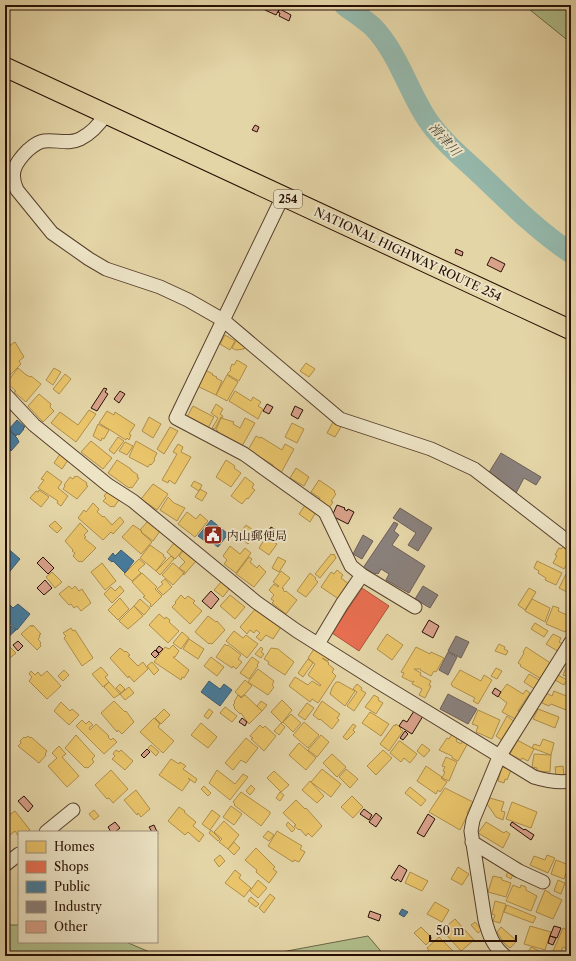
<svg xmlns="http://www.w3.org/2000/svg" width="576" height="961" font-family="'Libre Caslon Text','Noto Serif JP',serif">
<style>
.green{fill:#b0be8a;stroke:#6c6647}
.homes{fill:#e9c46a;stroke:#af8e4b}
.shops{fill:#e76f51;stroke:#ae523a}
.public{fill:#457b9d;stroke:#3c5b6f}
.industry{fill:#8a817c;stroke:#6d5f58}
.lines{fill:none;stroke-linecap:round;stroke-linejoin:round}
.river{stroke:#95b8ab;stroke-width:21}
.building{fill:#d8a18a;stroke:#280f04}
.minor-casing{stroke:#57402d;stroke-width:15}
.highway-casing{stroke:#280f04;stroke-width:21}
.minor{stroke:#ede4c6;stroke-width:13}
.highway{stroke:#e4d5a7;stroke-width:19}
.labels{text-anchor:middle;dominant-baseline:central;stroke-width:4;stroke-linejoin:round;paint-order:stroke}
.shield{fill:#ede4c6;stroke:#634f3e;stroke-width:1}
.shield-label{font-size:11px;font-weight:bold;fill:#280f04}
.street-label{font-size:12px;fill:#280f04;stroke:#ede4c6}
.poi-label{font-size:12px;fill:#280f04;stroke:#ede4c6;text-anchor:start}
.water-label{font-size:13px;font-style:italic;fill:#4e4a3e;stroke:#ede4c6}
</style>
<rect width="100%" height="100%" fill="#e4d5a7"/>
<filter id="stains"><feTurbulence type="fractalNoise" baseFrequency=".005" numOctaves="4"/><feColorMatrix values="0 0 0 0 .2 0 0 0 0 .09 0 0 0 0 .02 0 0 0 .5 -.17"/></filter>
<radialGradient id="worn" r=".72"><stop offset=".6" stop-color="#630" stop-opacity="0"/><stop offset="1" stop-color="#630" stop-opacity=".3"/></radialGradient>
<!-- green -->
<path class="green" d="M 524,5 L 571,5 L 571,43 Z
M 10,925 L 19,925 L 19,942 L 126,942 L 159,956 L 5,956 L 5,929 Z
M 368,936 L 385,956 L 260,956 Z"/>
<!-- homes -->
<path class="homes" d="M 225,335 L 235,341 L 230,350 L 220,344 Z
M 237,339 L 247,344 L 244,349 L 236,350 L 232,348 Z
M 15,342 L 24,357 L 19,361 L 21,364 L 6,379 L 5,351 L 7,349 L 6,348 Z
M 237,360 L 247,366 L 239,381 L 227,374 L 231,370 L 230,369 L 232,364 L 234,365 Z
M 306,363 L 315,369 L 309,377 L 300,371 Z
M 18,368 L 25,374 L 30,377 L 31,376 L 41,384 L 26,402 L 14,392 L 16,391 L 8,384 L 10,382 L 8,381 Z
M 54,368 L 61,372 L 53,385 L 46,380 Z
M 205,370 L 213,374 L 212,375 L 217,377 L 216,378 L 222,381 L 216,395 L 197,386 Z
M 65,374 L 71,379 L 59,394 L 53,389 Z
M 227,375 L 238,382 L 227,401 L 216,395 Z
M 235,391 L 251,401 L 253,397 L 261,402 L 258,406 L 263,409 L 258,419 L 229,401 Z
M 39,394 L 51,404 L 50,407 L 54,411 L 43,422 L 28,406 Z
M 216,404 L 223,409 L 220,414 L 223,416 L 222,418 L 221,417 L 215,429 L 212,428 L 218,418 L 211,413 Z
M 193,406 L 214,417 L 207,430 L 186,419 Z
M 89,410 L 96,414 L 76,442 L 51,423 L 60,412 L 78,425 Z
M 107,411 L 114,415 L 115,412 L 135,425 L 129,434 L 131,435 L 129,440 L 127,438 L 126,440 L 99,423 Z
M 149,417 L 161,424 L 153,438 L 142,431 Z
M 221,418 L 234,422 L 233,424 L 240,428 L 245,418 L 255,423 L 241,448 L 217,435 L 218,431 L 216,430 Z
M 333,422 L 341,427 L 335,437 L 327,433 Z
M 292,423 L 304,429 L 297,443 L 285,437 Z
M 98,424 L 109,430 L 104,439 L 102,438 L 101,441 L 93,436 Z
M 170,427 L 178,431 L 164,454 L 157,449 Z
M 256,436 L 260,438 L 261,437 L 282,450 L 285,444 L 294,449 L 281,473 L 272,467 L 273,465 L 248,450 Z
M 118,437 L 124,441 L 114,454 L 109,450 Z
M 91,441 L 112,458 L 103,469 L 81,452 Z
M 136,441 L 157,453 L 154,459 L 155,460 L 151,465 L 150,464 L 148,467 L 129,457 Z
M 125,442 L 133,446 L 127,455 L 119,451 Z
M 178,444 L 183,447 L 181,452 L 191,457 L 175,484 L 169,480 L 168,483 L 162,480 L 177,454 L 173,452 Z
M 60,454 L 68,460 L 62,469 L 54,463 Z
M 117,460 L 131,469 L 131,470 L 138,475 L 137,477 L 139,478 L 132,488 L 130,487 L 129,488 L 108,473 Z
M 226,460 L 235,466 L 234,468 L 241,473 L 231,487 L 216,477 Z
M 296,468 L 309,477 L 304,486 L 290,478 Z
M 47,471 L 62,482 L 58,488 L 68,496 L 61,506 L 57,503 L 58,501 L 38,488 L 44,480 L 41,479 Z
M 75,476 L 76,477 L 77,476 L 87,483 L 86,485 L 88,486 L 77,499 L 63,489 L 65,486 L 64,485 L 70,477 L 73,479 Z
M 245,477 L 254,484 L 252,488 L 255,490 L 248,499 L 247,498 L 242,504 L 231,496 Z
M 319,480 L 335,491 L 334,492 L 336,494 L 331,501 L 333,502 L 329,508 L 319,501 L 320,498 L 311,492 Z
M 194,481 L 202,485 L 199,491 L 191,486 Z
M 153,484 L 168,494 L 157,510 L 141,499 Z
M 200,489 L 207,493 L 202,501 L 195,497 Z
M 39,490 L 49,497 L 41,507 L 30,498 L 36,491 L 38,492 Z
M 108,491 L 119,500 L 114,507 L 112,506 L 111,507 L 103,501 L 106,498 L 104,496 Z
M 168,497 L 174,503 L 185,508 L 177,521 L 160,510 Z
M 93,503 L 99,509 L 97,512 L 103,517 L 104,516 L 112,525 L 120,517 L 124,522 L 113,534 L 111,532 L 103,540 L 78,518 L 84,510 L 86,512 Z
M 306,504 L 316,512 L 310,522 L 299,514 Z
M 187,512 L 196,519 L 200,514 L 208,521 L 195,537 L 178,524 Z
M 55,521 L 62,528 L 57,533 L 49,526 Z
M 148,521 L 160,531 L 153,541 L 141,532 L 142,531 L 140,530 Z
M 80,523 L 88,531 L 84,535 L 86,537 L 84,538 L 96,548 L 82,562 L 80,561 L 79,562 L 73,556 L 75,553 L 72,551 L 73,550 L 65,541 Z
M 133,525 L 142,531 L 141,532 L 152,542 L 141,554 L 122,537 Z
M 246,525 L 257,533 L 248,544 L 238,536 Z
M 266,537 L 277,544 L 269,555 L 259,548 Z
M 174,543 L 183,550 L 175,559 L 167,552 Z
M 150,545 L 164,555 L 163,556 L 166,558 L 156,571 L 140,558 Z
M 230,546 L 240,554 L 245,548 L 251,553 L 236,573 L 224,564 L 227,560 L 223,556 Z
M 563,547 L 571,552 L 571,564 L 568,562 L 564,569 L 553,563 L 557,556 L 555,555 L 559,548 L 561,549 Z
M 183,551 L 184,551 L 196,561 L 184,575 L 183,574 L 185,572 L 179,568 L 185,562 L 179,556 Z
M 331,554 L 333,555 L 334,554 L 336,558 L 320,578 L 315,574 Z
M 171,556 L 174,559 L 160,575 L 156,571 Z
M 249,557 L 252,559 L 250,562 L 257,568 L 259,565 L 266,572 L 254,587 L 236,574 Z
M 278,557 L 286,561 L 279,572 L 272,568 Z
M 139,559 L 145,564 L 138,570 L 141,573 L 132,581 L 124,574 Z
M 537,561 L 562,573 L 556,585 L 545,580 L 546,578 L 538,573 L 539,571 L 534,568 Z
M 102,563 L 116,581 L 105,590 L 91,572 Z
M 173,563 L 184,573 L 173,585 L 162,575 Z
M 337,570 L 343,575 L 341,578 L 350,585 L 340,600 L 321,587 L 331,572 L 334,574 Z
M 281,571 L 290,578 L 282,588 L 284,589 L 283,590 L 285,592 L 286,591 L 297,600 L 286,614 L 272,603 L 274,601 L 271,599 L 274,595 L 269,590 L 274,584 L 278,587 L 279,586 L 273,582 Z
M 52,572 L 62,582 L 55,588 L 46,577 Z
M 142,573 L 157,587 L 155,589 L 162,596 L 151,607 L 150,606 L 151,604 L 143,597 L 145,596 L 132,582 Z
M 310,573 L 316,578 L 315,579 L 318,582 L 306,597 L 297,591 Z
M 566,574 L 571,577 L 571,594 L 559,588 Z
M 165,579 L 172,587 L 163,595 L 157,589 L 163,584 L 161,582 Z
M 222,581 L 230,588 L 223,597 L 214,590 Z
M 69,586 L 72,589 L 75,586 L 79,591 L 82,589 L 91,603 L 81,611 L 77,606 L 74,608 L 71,604 L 69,605 L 59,594 Z
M 120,586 L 124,591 L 112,603 L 104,594 L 111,587 L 115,591 Z
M 529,588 L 536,592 L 525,610 L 518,605 Z
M 181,595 L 185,599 L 188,596 L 195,601 L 193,603 L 202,611 L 190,624 L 172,607 L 176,603 L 175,602 Z
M 230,595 L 245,607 L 235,619 L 220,606 Z
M 120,598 L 129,609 L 118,620 L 108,610 Z
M 140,599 L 150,608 L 144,615 L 134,606 Z
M 532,599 L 550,608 L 545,622 L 525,611 Z
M 134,606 L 143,616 L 128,629 L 119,621 Z
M 553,606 L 559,608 L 558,611 L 569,616 L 571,612 L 571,623 L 565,632 L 546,624 Z
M 256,608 L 281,627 L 273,639 L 266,635 L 261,641 L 256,637 L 260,633 L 256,630 L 254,633 L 250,630 L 247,634 L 240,627 Z
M 159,614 L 165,619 L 166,617 L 170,620 L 169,622 L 179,631 L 168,643 L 149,625 Z
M 208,616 L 216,622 L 217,621 L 225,630 L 212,644 L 210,643 L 209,644 L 195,632 Z
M 535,623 L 548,631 L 544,637 L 531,629 Z
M 31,625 L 32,627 L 33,625 L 41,634 L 39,635 L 40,637 L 38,639 L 41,643 L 40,644 L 41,646 L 37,650 L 21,634 Z
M 71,628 L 73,631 L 75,630 L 93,658 L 82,666 L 64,638 L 66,636 L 63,633 Z
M 234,631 L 243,638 L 246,635 L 258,644 L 247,658 L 226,641 Z
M 182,632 L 189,638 L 181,649 L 173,643 Z
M 387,634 L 403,645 L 392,660 L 377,649 Z
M 553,634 L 561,638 L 559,642 L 563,644 L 559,652 L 546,644 Z
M 189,639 L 204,649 L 198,659 L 183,649 Z
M 7,644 L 16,653 L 10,658 L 5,653 L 5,646 Z
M 225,644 L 227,646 L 228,645 L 241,655 L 238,659 L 242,662 L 236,669 L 233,666 L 232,668 L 216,657 Z
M 499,644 L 505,647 L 504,649 L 508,651 L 506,655 L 495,651 Z
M 173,645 L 179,651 L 175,657 L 173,657 L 189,670 L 184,678 L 182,677 L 181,680 L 154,662 L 165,647 L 169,649 Z
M 261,647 L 263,649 L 261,652 L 264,654 L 261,658 L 255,654 Z
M 416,647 L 430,654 L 431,652 L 444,658 L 436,672 L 434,671 L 431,676 L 420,670 L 421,669 L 414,669 L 421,673 L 420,675 L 431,681 L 429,685 L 431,686 L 425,698 L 419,695 L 422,689 L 412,684 L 414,681 L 412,682 L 402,677 L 404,673 L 401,672 Z
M 526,647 L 552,664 L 543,680 L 520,666 L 521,665 L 518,663 L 524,653 L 523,652 Z
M 120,648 L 125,652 L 126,651 L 130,655 L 128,656 L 138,666 L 143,662 L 148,669 L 134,682 L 129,676 L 128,678 L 110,658 Z
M 271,648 L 278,649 L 294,662 L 285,675 L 268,664 L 269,662 L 264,659 Z
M 314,649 L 329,658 L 328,661 L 322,658 L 329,663 L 328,664 L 334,669 L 332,672 L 336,676 L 318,703 L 312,699 L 310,702 L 289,686 L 295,677 L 308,685 L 312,681 L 320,686 L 321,685 L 308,675 L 315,664 L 308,658 Z
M 211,657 L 224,667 L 217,676 L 204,666 Z
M 252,657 L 259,662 L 257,665 L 258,666 L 249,679 L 240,673 Z
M 308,659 L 313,663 L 303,677 L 298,673 Z
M 569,661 L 571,661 L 571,678 L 563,675 Z
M 152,662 L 159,670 L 154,675 L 147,666 Z
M 101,667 L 108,675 L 105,677 L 109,682 L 103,687 L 92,674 Z
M 496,668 L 502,671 L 497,679 L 491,676 Z
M 258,669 L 274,681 L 272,685 L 274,687 L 268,695 L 248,682 Z
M 64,670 L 69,675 L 63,681 L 58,676 Z
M 460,670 L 481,681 L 484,675 L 492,680 L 478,704 L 473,701 L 475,698 L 452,686 L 452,685 L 451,684 Z
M 31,671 L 35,675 L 38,672 L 41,676 L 47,671 L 61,686 L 47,699 L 29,681 L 32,677 L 29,674 Z
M 529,674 L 541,681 L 536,690 L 524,682 Z
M 558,675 L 567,680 L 564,685 L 555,680 Z
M 245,680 L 252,686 L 244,695 L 241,697 L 235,692 Z
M 109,682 L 120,694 L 114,698 L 104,687 Z
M 336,682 L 339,682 L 355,691 L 345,706 L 330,694 L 332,688 Z
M 120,684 L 125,689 L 121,693 L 116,688 Z
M 357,684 L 362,688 L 361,690 L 366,693 L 354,711 L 347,706 L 357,692 L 353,689 Z
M 507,684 L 523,694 L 526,690 L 530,693 L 518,711 L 522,713 L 517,720 L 502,712 L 507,703 L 498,696 Z
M 129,687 L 134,693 L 125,700 L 120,694 Z
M 554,691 L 571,698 L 571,712 L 551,704 L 549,706 L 542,703 L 546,693 L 552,696 Z
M 238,695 L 241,698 L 245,695 L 262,711 L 249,724 L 241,713 L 240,714 L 234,708 L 235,707 L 233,705 L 235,703 L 234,702 Z
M 374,695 L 379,698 L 378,700 L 383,703 L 376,714 L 365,707 Z
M 282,700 L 292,710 L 282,723 L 271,712 Z
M 114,701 L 125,712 L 126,711 L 134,722 L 122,734 L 118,730 L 117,732 L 101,713 Z
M 261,701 L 267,705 L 262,711 L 257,706 Z
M 322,701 L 340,714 L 337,718 L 339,720 L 332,729 L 320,719 L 319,720 L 313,715 Z
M 61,702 L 70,711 L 72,709 L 79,715 L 69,725 L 54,711 Z
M 307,703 L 314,708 L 305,720 L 298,715 Z
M 225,707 L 237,716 L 232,722 L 220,713 Z
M 164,709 L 170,715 L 161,724 L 155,718 Z
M 209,709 L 213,712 L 208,719 L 204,716 Z
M 538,709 L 559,717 L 555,728 L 533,719 Z
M 478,710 L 500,720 L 492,739 L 476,732 L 478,726 L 472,724 Z
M 5,711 L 9,717 L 7,719 L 8,721 L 5,723 Z
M 370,712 L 389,724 L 381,736 L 362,723 Z
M 291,714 L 301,723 L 293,732 L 283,722 Z
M 507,716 L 515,722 L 503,741 L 496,736 Z
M 154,718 L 160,724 L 158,727 L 174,741 L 163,753 L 140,732 Z
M 82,720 L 86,724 L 89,721 L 93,725 L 89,728 L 90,730 L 96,724 L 109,736 L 108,737 L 111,740 L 113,738 L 117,742 L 104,754 L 76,726 Z
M 304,722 L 319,735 L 308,748 L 293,735 Z
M 201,723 L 216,736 L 217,737 L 208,748 L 191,735 Z
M 281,723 L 285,727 L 279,735 L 274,731 Z
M 353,724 L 356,726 L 353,730 L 355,732 L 347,740 L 343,737 Z
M 396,724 L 401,728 L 400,729 L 403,731 L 389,751 L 380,744 L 394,725 L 395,726 Z
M 260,725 L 263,728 L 265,726 L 276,736 L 264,751 L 251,739 L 253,738 L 250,736 Z
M 452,734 L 458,737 L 456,741 L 461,744 L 463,740 L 468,743 L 458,761 L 452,758 L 452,756 L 439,750 L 447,738 L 449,739 Z
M 76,735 L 95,756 L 92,759 L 94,762 L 88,768 L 86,767 L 85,768 L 65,748 Z
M 321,735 L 329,742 L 317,757 L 308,750 Z
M 28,736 L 30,738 L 31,737 L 47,751 L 45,754 L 46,755 L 39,763 L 18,746 L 21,743 L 20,741 L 24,737 L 25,738 Z
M 246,738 L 258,748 L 246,763 L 241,760 L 233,770 L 225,763 Z
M 543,739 L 554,743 L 551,755 L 532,748 L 534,744 L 540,746 Z
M 517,740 L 534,749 L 528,761 L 522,758 L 521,760 L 510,754 Z
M 399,741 L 400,741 L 417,754 L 410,763 L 404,758 L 401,762 L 390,753 Z
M 299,743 L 316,758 L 306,770 L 289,755 Z
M 422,744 L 430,750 L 424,757 L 417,751 Z
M 151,745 L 159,752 L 156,756 L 148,748 Z
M 59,746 L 66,754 L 62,757 L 79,776 L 67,787 L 48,766 L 57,758 L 52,753 Z
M 116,750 L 119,752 L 121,750 L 133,761 L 125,770 L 112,759 L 115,756 L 113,754 Z
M 383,750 L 392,758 L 376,775 L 367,766 Z
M 332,754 L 346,767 L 337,777 L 323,763 Z
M 534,754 L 551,755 L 550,772 L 537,771 L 537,768 L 532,767 Z
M 446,757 L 457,762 L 449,781 L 442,778 L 445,772 L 443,771 L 445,767 L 442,766 Z
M 171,759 L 179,764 L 180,762 L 186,766 L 183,769 L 197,779 L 195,783 L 188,778 L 190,780 L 182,791 L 159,775 Z
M 426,766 L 442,777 L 441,778 L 447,782 L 440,792 L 438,790 L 436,794 L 417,781 Z
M 563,766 L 564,775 L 556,776 L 555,767 Z
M 502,767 L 511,770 L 507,780 L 505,779 L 504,783 L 498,781 Z
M 322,769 L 341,784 L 331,797 L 311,782 Z
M 346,769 L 358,779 L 350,788 L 339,777 Z
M 111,770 L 128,789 L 113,803 L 109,798 L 107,799 L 95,785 Z
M 217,770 L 235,784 L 243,774 L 248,777 L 230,800 L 209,783 Z
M 274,771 L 289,785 L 281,792 L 267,778 Z
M 310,781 L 324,796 L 317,803 L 302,790 Z
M 251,785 L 255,789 L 250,795 L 246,791 Z
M 204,786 L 211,793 L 208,796 L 201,789 Z
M 410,787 L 426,800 L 421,806 L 405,793 Z
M 445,788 L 473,802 L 467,813 L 468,814 L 460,830 L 429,812 Z
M 136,790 L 150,809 L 141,817 L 138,813 L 137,815 L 124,800 Z
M 241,792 L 270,812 L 270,814 L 261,826 L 234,805 L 235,804 L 233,802 Z
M 280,792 L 284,795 L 280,801 L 276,798 Z
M 352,796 L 363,807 L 353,818 L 341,807 Z
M 490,798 L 504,802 L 501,811 L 505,812 L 503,820 L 496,817 L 487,804 Z
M 296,800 L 305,809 L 306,808 L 322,826 L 312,837 L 308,833 L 306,836 L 300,829 L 299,830 L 294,826 L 296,825 L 283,813 Z
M 512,802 L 537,812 L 531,828 L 506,819 Z
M 231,806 L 242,814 L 234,825 L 223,817 Z
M 179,807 L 185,811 L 184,812 L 196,822 L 193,826 L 204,835 L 199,842 L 188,832 L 185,835 L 168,821 Z
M 94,810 L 99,816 L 94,820 L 89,814 Z
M 212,810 L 220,816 L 210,830 L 202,824 Z
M 15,811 L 30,830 L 26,832 L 19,832 L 19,837 L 15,831 L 10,835 L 5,827 L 5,818 Z
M 224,821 L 239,835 L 228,849 L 219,842 L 222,839 L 214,832 Z
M 288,822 L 295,829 L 292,832 L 286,825 Z
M 486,822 L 504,833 L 506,831 L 510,834 L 503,848 L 478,833 Z
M 211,830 L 220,839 L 218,841 L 209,833 Z
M 268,831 L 274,835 L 269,841 L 263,837 Z
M 277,831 L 302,846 L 300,849 L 305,852 L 299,862 L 294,860 L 293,862 L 268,846 Z
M 234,842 L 240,848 L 234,855 L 228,849 Z
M 256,848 L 275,867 L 273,869 L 277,872 L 269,883 L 256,872 L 257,870 L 245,860 Z
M 220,855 L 225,861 L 219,867 L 214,860 Z
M 547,855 L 555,858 L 548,873 L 530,865 L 534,856 L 545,860 Z
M 556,860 L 569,865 L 564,879 L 551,874 Z
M 458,867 L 469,874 L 462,885 L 451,879 Z
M 235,870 L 241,875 L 239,878 L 251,888 L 244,897 L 225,883 Z
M 508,871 L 513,874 L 511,879 L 506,876 Z
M 410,872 L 428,881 L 422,891 L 405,883 Z
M 493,876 L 502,878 L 502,880 L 511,883 L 506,897 L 488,892 Z
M 258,880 L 267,888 L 258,898 L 250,891 Z
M 558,880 L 565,883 L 561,894 L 554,891 Z
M 513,885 L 520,888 L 521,885 L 526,887 L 526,890 L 537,896 L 531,911 L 506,901 Z
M 545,890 L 550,893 L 550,894 L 562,900 L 553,919 L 536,912 Z
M 270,894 L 275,898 L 264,913 L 259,908 Z
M 251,897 L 259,904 L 256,907 L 248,901 Z
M 495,901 L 506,904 L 500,923 L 493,921 L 495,915 L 492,914 Z
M 435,902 L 449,910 L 442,922 L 427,914 Z
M 507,905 L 536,917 L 533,923 L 504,912 Z
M 455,919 L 474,940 L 461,951 L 442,930 Z
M 475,922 L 482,930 L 478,933 L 471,925 Z
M 530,926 L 551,932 L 545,950 L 524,944 Z
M 421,927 L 432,938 L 426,945 L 414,933 Z
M 501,927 L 517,941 L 510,948 L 504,943 L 497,932 Z
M 563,928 L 571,932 L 571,951 L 563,947 L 559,956 L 551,956 Z
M 439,937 L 455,953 L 453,956 L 433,956 L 427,948 Z
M 531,947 L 548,955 L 548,956 L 526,956 Z"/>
<!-- shops -->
<path class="shops" d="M 362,588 L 389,606 L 359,651 L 332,633 Z"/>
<!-- public -->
<path class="public" d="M 17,420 L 25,427 L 23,428 L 24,429 L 19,435 L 17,434 L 16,436 L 9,429 Z
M 10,431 L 17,438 L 19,442 L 11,451 L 8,448 L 5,451 L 5,437 Z
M 211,520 L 228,534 L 218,547 L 206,538 L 205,541 L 198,536 Z
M 5,546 L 20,559 L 6,576 L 5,575 Z
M 121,550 L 134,561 L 125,573 L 113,561 L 112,562 L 108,559 L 113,553 L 115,556 Z
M 8,603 L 13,608 L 18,604 L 30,614 L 17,630 L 8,622 L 9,621 L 7,619 L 8,617 L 5,615 L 5,606 Z
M 11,626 L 16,630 L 6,639 L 5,630 L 6,631 Z
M 209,681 L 220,689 L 224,684 L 232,690 L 220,706 L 201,692 Z
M 402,909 L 408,912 L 404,917 L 399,914 Z"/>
<!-- industry -->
<path class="industry" d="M 501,453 L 541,477 L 536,485 L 524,478 L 516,493 L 488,474 Z
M 400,508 L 432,528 L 418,551 L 408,545 L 416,533 L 393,518 Z
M 394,522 L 398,524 L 394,531 L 399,535 L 392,545 L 425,566 L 409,593 L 386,580 L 389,574 L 381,569 L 378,574 L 376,573 L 374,575 L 363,568 Z
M 363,535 L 373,541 L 362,559 L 353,554 Z
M 423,586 L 438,595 L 430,608 L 415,599 Z
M 456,636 L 469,642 L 461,658 L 448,651 Z
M 448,652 L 457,657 L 448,675 L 439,670 Z
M 448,694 L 477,709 L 468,724 L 440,709 Z"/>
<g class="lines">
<!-- river -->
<path class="river" d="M 344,5 C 353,12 364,19 373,27 C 397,52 407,87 425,116 C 440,140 463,158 484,178 C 511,204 539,232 571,253"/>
</g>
<!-- building -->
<path class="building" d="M 268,5 L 279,10 L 276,15 L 265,10 Z
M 280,9 L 291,15 L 289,21 L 279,16 L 280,13 L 278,12 Z
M 255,125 L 259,127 L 257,132 L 252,130 Z
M 456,249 L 463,252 L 462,256 L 455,253 Z
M 491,257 L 505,264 L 501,272 L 487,265 Z
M 104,388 L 107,389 L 105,392 L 108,394 L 97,411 L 91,408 Z
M 120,391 L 125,394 L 119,403 L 114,399 Z
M 267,404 L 273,407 L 269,414 L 263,411 Z
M 295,406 L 303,410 L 298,419 L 291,415 Z
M 337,505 L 345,508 L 344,509 L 347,511 L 348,509 L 354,512 L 348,524 L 332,516 Z
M 271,527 L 279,532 L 273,540 L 266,535 Z
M 43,557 L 54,568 L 48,574 L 37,563 Z
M 45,580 L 52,588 L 44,595 L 37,588 Z
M 211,591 L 219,599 L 211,609 L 202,601 Z
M 429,620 L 439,626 L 433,638 L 422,632 Z
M 18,641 L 23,646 L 18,651 L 13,645 Z
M 159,646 L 163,649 L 159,653 L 156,650 Z
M 155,650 L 159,654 L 155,658 L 151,654 Z
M 495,688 L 501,692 L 498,697 L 492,693 Z
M 414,711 L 423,716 L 412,734 L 399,726 L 403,720 L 407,722 Z
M 242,718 L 247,722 L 245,726 L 239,722 Z
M 405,731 L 408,734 L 403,740 L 400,738 Z
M 147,749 L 150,752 L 144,758 L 141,755 Z
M 24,796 L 33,806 L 28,812 L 18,801 Z
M 364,809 L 372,815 L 369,820 L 360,814 Z
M 376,813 L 382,818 L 376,827 L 369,822 Z
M 428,814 L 435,819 L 424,837 L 417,833 Z
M 115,822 L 120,828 L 115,832 L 111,832 L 108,827 Z
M 512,822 L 524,830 L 525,829 L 534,835 L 531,840 L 510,825 Z
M 154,825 L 158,834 L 157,835 L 157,832 L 152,832 L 149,827 Z
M 399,865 L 407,870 L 401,882 L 397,879 L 396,881 L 391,878 Z
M 370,911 L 381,915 L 379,921 L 368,917 Z
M 554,926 L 561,928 L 557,938 L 550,936 Z
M 550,936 L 556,938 L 553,945 L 548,943 Z"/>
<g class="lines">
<!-- minor casing -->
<g class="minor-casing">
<path id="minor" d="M 106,114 C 99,125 92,133 80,139 C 68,145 56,139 44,141 C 37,142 33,146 28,150 C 15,163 9,173 17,190 L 52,233 L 89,259 L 106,269 L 160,287 L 188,300 L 223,320 L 340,419 L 431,449 L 474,469 L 571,544
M 283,196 L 176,418 L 244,454 L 325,512 L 351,566 L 362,575 L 342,604 L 318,644
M 5,394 L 34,425 L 108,485 L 133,501 L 256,602 L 297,631 L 378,682 L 534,777 C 547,781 558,783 571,781
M 362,575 L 415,607
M 46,832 L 73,810
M 472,842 L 519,871 L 543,882
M 5,865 L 19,854
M 505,956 C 493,946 489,935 485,920 L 471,831 L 473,820 L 499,757 L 571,642"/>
</g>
<!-- highway casing -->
<g class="highway-casing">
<path id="highway" d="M 5,67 L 571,330"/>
</g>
<!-- minor -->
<use href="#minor" class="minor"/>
<!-- highway -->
<use href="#highway" class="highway"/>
</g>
<!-- icons -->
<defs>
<g id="civic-square" transform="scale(1)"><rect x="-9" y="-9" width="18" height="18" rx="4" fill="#8f2418" stroke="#ede4c6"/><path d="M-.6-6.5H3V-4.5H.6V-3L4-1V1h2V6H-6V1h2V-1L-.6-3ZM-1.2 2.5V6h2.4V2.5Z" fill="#fff"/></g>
</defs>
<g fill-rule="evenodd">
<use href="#civic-square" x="213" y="535"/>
</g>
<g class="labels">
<!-- shield labels -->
<rect class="shield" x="274" y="190" width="28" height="18" rx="3"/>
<g class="shield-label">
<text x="288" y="199">254</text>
</g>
<!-- street labels -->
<g class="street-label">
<text transform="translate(408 254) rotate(25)">NATIONAL HIGHWAY ROUTE 254</text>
</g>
<!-- poi labels -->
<g class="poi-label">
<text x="227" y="535">内山郵便局</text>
</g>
<!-- water labels -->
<g class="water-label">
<text transform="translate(445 139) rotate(48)">滑津川</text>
</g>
</g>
<!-- margin -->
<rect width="576" height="961" fill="none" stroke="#e4d5a7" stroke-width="20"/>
<rect x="6" y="6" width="564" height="949" fill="none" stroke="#280f04" stroke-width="2"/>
<rect x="10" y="10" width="556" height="941" fill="none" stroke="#280f04"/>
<!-- legend -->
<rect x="18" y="831" width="140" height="112" fill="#ede4c6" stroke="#9e8f78"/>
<rect x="26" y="841" width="20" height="12" fill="#e9c46a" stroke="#9e8f78"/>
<text x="54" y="851" font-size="12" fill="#280f04">Homes</text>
<rect x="26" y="861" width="20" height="12" fill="#e76f51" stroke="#9e8f78"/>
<text x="54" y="871" font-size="12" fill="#280f04">Shops</text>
<rect x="26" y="881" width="20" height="12" fill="#457b9d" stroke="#9e8f78"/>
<text x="54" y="891" font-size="12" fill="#280f04">Public</text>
<rect x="26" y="901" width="20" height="12" fill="#8a817c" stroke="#9e8f78"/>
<text x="54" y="911" font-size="12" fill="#280f04">Industry</text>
<rect x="26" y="921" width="20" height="12" fill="#d8a18a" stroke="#9e8f78"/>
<text x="54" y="931" font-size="12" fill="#280f04">Other</text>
<!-- scale -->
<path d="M430 935v6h86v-6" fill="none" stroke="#280f04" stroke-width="2"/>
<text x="436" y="935" font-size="12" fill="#280f04" stroke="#ede4c6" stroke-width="3" paint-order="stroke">50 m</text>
<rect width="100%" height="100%" filter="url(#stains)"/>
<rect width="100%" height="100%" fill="url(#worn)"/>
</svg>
